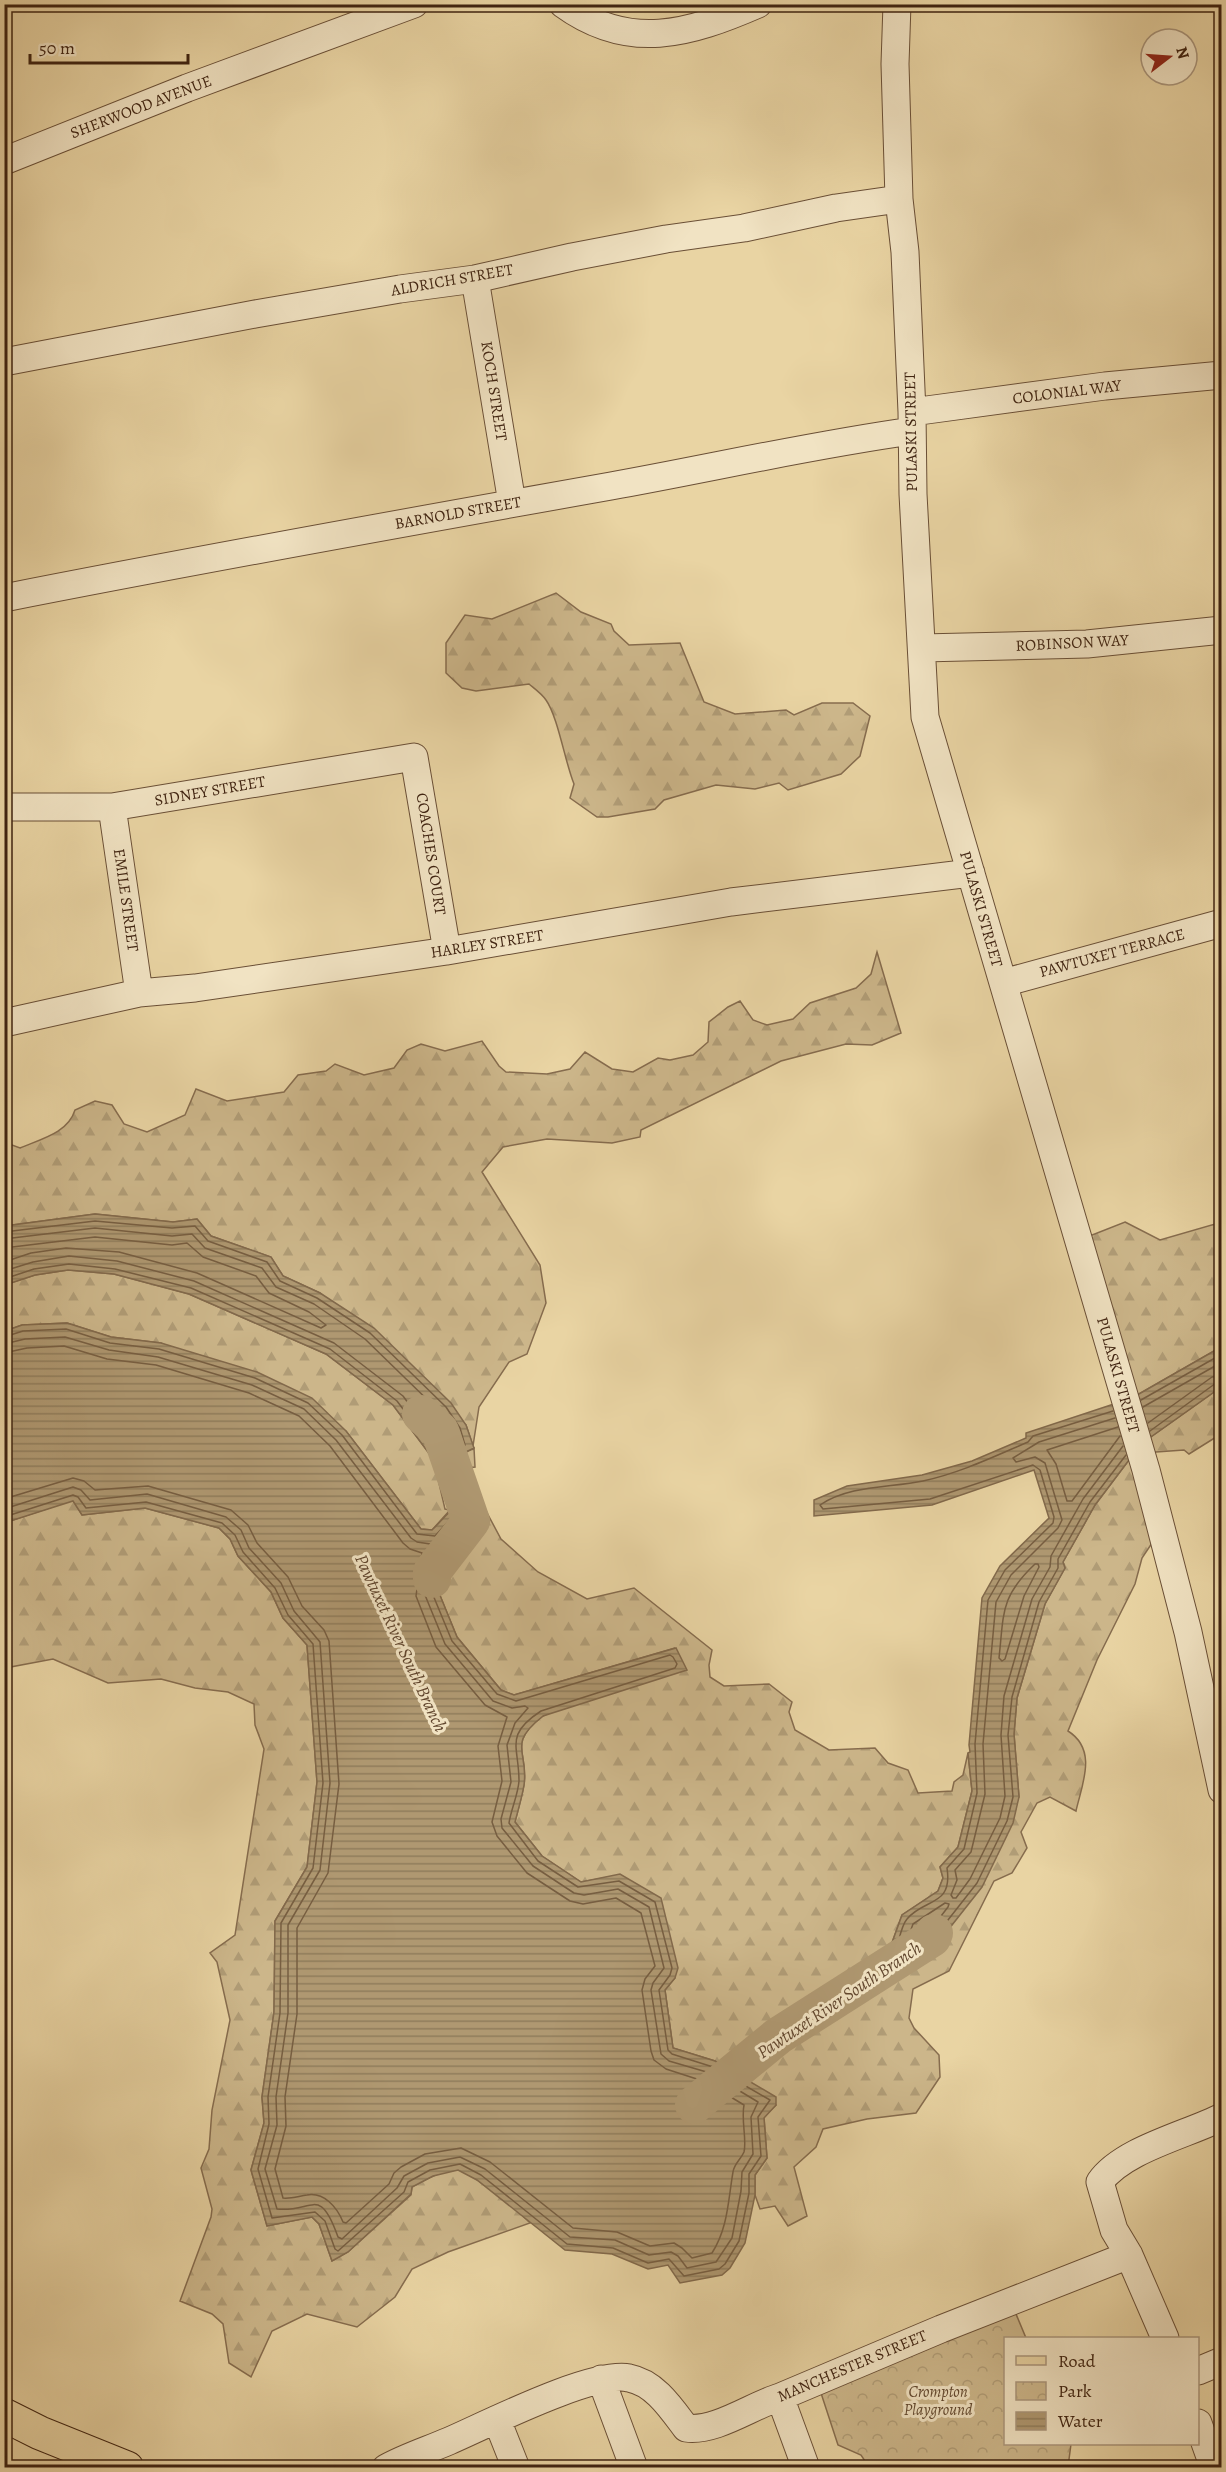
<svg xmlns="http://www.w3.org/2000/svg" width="1226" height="2472" font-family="Alegreya,serif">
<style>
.forest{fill:url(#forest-firs);stroke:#866c4e;stroke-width:1.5}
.park{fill:url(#park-crowns);stroke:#866c4e;stroke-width:1.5}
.water{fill:url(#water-rules);stroke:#82694b;stroke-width:1.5}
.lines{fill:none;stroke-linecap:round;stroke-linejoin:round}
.shore{stroke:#775e41;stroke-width:1.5}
.river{stroke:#af9871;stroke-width:38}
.minor-casing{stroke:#6a4f36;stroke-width:29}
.major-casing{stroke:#3f2311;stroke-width:35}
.minor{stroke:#f1e3c3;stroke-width:27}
.major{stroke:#e9d4a3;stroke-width:33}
.labels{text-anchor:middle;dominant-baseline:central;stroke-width:6;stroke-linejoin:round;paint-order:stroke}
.street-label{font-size:16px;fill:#3f2311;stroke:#f1e3c3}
.park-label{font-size:16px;font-style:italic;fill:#62482f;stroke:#f1e3c3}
.water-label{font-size:18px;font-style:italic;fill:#61462e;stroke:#f1e3c3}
</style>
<defs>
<pattern id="forest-firs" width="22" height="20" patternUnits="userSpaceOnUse" patternTransform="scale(1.5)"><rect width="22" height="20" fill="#ccb68a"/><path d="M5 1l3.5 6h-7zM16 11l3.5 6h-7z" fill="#b09c76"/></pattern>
<pattern id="park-crowns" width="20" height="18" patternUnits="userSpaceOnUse" patternTransform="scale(1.5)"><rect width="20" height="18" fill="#ccb68a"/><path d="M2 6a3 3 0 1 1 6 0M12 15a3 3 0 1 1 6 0" fill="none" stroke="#b09c76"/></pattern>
<pattern id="water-rules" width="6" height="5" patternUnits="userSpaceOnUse" patternTransform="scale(1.5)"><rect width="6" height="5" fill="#af9871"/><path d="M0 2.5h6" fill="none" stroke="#907c5b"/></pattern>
</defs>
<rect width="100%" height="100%" fill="#e9d4a3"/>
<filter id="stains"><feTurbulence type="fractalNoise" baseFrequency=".00333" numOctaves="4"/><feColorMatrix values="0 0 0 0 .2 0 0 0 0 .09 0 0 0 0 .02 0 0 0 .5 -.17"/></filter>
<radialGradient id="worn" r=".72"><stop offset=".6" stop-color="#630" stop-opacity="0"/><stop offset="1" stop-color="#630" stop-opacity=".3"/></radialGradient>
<!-- forest -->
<path class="forest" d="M 556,593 L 581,612 L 611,624 L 614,631 L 629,645 L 680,643 L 704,702 L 735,714 L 786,710 L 794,715 L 822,703 L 853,703 L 870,716 L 860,756 L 841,774 L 788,790 L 779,783 L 755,789 L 716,785 L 664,800 L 655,809 L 608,817 L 597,817 L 570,798 L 574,784 C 565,762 558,717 546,700 C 542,694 535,689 529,684 L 476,691 L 462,688 L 446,673 L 446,643 L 465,615 L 492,619 Z
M 877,952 L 901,1033 L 872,1045 L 846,1044 L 781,1061 L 641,1130 L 640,1137 L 612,1143 L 547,1139 L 503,1147 L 482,1172 L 540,1265 L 546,1303 L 527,1354 L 509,1362 L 479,1407 L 473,1446 L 466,1425 L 320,1293 L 283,1276 L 271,1257 L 211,1236 L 197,1219 L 173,1222 L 95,1214 L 5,1226 L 4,1142 L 20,1148 C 41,1139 68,1133 75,1110 L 95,1101 L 112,1105 L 124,1124 L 147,1132 L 185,1115 L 196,1089 L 227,1101 L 284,1092 L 298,1075 L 326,1071 L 335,1064 L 364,1075 L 394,1068 L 407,1050 L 421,1044 L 445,1051 L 482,1041 L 499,1066 L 506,1072 L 547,1074 L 570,1069 L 585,1052 L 612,1069 L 633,1072 L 658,1058 L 670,1060 L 693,1055 L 708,1042 L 709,1022 L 728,1007 L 740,1001 L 753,1020 L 767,1025 L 793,1019 L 810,1003 L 856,988 L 871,974 Z
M 1125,1222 L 1160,1240 L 1215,1224 L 1221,1228 L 1221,1347 L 1132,1398 L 1082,1239 Z
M 68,1270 L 114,1274 L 189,1294 L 326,1354 L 393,1405 L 431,1456 L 458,1456 L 474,1448 L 475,1467 L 444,1471 L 438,1479 L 445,1509 L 450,1510 L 432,1530 L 421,1529 L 346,1431 L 161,1343 L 111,1337 L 67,1323 L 22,1325 L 5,1331 L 4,1285 L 35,1275 Z
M 1221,1387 L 1221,1434 L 1189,1454 L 1184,1450 L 1142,1453 L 1162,1528 L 1142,1558 L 1135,1584 L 1097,1660 L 1068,1731 C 1098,1750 1082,1784 1076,1811 L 1050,1797 L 1037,1803 L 1021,1832 L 1027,1848 L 1012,1873 L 994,1881 L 949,1971 L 913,1989 L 909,2018 L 914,2028 L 939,2055 L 940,2077 L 916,2113 L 867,2119 L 823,2129 L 816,2147 L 794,2167 L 807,2216 L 788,2226 L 775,2206 L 760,2209 L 755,2195 L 755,2175 L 767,2158 L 764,2117 L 776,2105 L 715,2061 L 673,2048 L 665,1990 L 675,1978 L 620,1875 L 581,1882 L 542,1856 L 515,1822 C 518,1810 522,1797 524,1785 C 529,1751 506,1745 543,1716 L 675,1648 L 514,1695 L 501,1690 L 457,1637 L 439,1593 L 442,1566 L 473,1511 L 486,1511 L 501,1539 L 538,1572 L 587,1599 L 634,1588 L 712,1650 L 709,1665 L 710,1677 L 724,1686 L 769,1684 L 792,1702 L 789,1712 L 795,1730 L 829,1750 L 875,1748 L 888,1763 L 908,1770 L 918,1793 L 952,1791 L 954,1782 L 963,1775 L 968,1753 L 972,1791 L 958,1847 L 940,1867 L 943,1878 L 938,1891 L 902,1915 L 889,1951 L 1019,1797 L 1014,1734 L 1017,1698 L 1045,1604 L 1065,1568 L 1063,1562 L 1095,1505 L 1141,1444 Z
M 73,1500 L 82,1515 L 145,1508 L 219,1528 L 230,1539 L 238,1556 L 271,1592 L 283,1618 L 307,1645 L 317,1782 L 307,1867 L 275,1921 L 274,2012 L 262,2097 L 264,2123 L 251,2170 L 267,2226 L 312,2217 L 319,2224 L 332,2261 L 348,2252 L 411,2195 L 412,2187 C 425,2180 441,2170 457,2170 C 469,2170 521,2213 530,2223 L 448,2252 L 412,2269 L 395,2297 L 357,2327 L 307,2314 L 272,2331 L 251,2377 L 229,2363 L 223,2324 L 212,2314 L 180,2301 L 211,2217 L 212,2209 L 201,2168 L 209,2149 L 212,2110 L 230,2020 L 217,1962 L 210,1953 L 235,1935 L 264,1749 L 255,1725 L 254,1704 L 228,1692 L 195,1688 L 161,1679 L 108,1683 L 53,1659 L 5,1668 L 4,1528 L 7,1522 Z"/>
<!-- park -->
<path class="park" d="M 1011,2302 L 1026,2338 L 1006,2338 L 1006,2444 L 1071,2444 L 1068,2467 L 869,2467 L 861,2455 L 838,2445 L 818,2384 Z"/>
<!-- water -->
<path class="water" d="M 95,1214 L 173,1222 L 197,1219 L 211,1236 L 271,1257 L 283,1276 L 320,1293 L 374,1328 L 451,1403 L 466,1425 L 474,1448 L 458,1456 L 431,1456 L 393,1405 L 326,1354 L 189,1294 L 114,1274 L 68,1270 L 35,1275 L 5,1285 L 5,1226 Z
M 67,1323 L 111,1337 L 161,1343 L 257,1372 L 312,1398 L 346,1431 L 421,1529 L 432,1530 C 445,1518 453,1502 473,1503 L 473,1511 L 442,1566 L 439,1593 L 457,1637 L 501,1690 L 514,1695 L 676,1648 L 687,1670 L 543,1716 C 506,1745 529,1751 524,1785 C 522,1797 518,1810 515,1822 L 542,1856 L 581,1882 L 620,1874 L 661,1898 L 678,1968 L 675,1978 L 665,1990 L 673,2048 L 715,2061 L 776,2097 L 776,2105 L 764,2118 L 767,2158 L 755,2175 L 755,2195 L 745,2243 L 730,2268 L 722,2275 L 680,2283 L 668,2265 L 648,2269 L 612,2254 L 565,2250 L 477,2180 L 458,2170 L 433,2176 L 412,2187 L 411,2194 L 348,2252 L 332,2261 L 319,2224 L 312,2217 L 267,2226 L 251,2170 L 264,2123 L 262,2097 L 274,2012 L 275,1921 L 307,1867 L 317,1782 L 307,1645 L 283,1618 L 271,1592 L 238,1556 L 230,1539 L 219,1528 L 145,1508 L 82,1515 L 73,1501 L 7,1522 L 5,1528 L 5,1331 L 22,1325 Z
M 1221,1347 L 1221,1387 L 1141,1444 L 1095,1505 L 1063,1562 L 1065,1568 L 1045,1604 L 1017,1698 L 1014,1734 L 1019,1797 L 1013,1823 L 982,1887 L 918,1968 L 900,1974 L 889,1951 L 902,1915 L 938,1891 L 943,1878 L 940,1867 L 958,1847 L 972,1791 L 968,1753 L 970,1752 L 969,1745 L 982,1598 L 1000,1566 L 1049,1518 L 1034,1470 L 932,1505 L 814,1516 L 814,1500 L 847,1486 L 922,1475 L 972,1461 L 1026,1438 L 1026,1433 L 1132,1398 Z"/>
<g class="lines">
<!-- shore -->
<path class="shore" d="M 4,1232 L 95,1221 L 172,1228 L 195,1226 L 208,1241 L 267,1262 L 280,1281 L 317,1298 L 370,1333 L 446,1407 L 460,1428 L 465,1445 L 457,1450 L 434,1450 L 397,1401 L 330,1349 L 191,1288 L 115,1269 L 69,1264 L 34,1269 L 4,1279
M 4,1239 L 95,1228 L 172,1236 L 192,1234 L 205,1248 L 262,1268 L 276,1287 L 314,1304 L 365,1339 L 440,1412 L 454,1431 L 456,1441 L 437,1442 L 403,1396 L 334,1343 L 194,1281 L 117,1261 L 69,1256 L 33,1262 L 4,1271
M 4,1248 L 95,1237 L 172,1245 L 187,1243 L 203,1257 L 256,1276 L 269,1293 L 309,1312 L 326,1325 L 321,1328 L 197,1273 L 119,1252 L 66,1248 L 31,1253 L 4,1262
M 4,1337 L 23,1331 L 66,1329 L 110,1343 L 159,1349 L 255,1378 L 308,1403 L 342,1435 L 417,1534 L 435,1536 L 455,1514 L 463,1511 L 464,1515 L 437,1564 L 433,1595 L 452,1641 L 497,1694 L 516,1701 L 670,1655 L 673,1657 L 677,1664 L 675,1668 L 541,1711 C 504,1735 519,1746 519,1781 C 518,1795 511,1809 509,1823 L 538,1861 L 578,1887 L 619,1881 L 655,1902 L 672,1968 L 670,1975 L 659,1990 L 668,2050 L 672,2054 L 713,2067 L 770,2100 L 758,2117 L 761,2156 L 749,2174 L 749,2193 L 739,2241 L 725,2264 L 719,2269 L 684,2276 L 669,2259 L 648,2263 L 613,2248 L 567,2244 L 481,2175 L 460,2164 L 430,2170 L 408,2182 L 404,2192 L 338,2251 L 335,2249 L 325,2221 L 315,2212 L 272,2218 L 258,2169 L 269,2124 L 268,2097 L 280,2013 L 281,1923 L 313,1868 L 323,1783 L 313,1644 L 288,1615 L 275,1588 L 243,1552 L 235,1535 L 222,1523 L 146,1502 L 86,1508 L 78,1497 L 73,1495 L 4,1517
M 4,1344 L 25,1339 L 65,1337 L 109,1350 L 158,1357 L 252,1385 L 304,1409 L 336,1440 L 411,1538 L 417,1542 L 437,1545 L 429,1564 L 425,1595 L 445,1644 L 493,1701 L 512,1708 L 525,1706 L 528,1708 L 515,1723 L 507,1745 L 511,1782 L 501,1819 L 502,1828 L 533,1866 L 574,1893 L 584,1895 L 618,1889 L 649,1907 L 664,1968 L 653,1983 L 651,1990 L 661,2054 L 669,2061 L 710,2073 L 758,2102 L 751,2117 L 753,2154 L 742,2172 L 741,2191 L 732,2238 L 716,2262 L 687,2268 L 678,2256 L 671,2252 L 649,2255 L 615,2240 L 570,2237 L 485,2169 L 460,2157 L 428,2163 L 404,2176 L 397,2188 L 342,2239 L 338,2237 C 319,2184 313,2213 277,2209 L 265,2169 L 277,2125 L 276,2097 L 288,2013 L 288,1925 L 320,1870 L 330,1783 L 320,1642 L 294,1611 L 281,1583 L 249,1548 L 241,1530 L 226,1517 L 147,1494 L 90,1500 L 81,1490 L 73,1487 L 4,1509
M 4,1353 L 27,1348 L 64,1346 L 107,1359 L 156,1365 L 249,1393 L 299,1416 L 330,1446 L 403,1543 L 410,1549 L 422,1553 L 416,1596 L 436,1647 L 485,1705 L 507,1717 L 498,1746 L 502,1781 L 492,1822 L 497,1836 L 527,1873 L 570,1901 L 583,1904 L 616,1898 L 641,1913 L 655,1966 L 645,1979 L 642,1990 L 651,2051 L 654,2060 L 666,2069 L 706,2082 L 744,2105 C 741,2120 747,2140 744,2152 C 741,2159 734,2164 733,2172 C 728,2201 728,2228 712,2253 L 692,2258 L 682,2248 L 674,2243 L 650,2246 L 617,2232 L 573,2228 L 490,2162 L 461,2148 L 425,2154 L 401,2167 L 394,2173 L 389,2184 L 346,2223 L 343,2222 C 337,2207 324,2192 307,2195 C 299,2196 291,2199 283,2198 L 275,2169 L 286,2126 L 285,2097 L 297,2014 L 297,1928 L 328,1873 L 339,1784 L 329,1641 L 324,1630 L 302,1606 L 288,1577 L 257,1543 L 248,1525 L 231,1510 L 148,1486 L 95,1490 L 84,1481 L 73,1478 L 4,1499
M 1141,1400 L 1222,1354
M 1143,1407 L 1222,1362
M 1113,1411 L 1033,1436 L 1028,1442 C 993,1457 960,1473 923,1481 C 889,1488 850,1485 820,1505 L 823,1509 L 930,1499 L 1033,1465 L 1040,1470 L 1054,1517 L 1053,1523 L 1005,1570 L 988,1600 L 975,1744 L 977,1793 L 964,1849 L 947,1868 C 953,1907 924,1898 907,1919 C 901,1926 899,1941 896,1950 L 903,1966 L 915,1962 L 977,1883 L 1007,1821 L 1013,1797 L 1008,1735 L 1012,1697 L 1039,1602 L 1058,1568 L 1058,1559 L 1090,1502 L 1126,1455
M 1115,1418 L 1039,1442 L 1013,1458 L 1016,1462 L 1035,1457 L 1045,1463 L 1062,1520 L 1058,1528 L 1011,1575 L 996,1602 L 983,1744 L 985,1794 L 971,1852 L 955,1870 L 957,1880 L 951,1895 L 953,1898 L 956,1898 L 970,1879 L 1000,1818 L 1005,1796 L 1001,1735 L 1004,1696 L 1032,1599 L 1050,1567 L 1051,1556 L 1083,1499 L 1123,1446
M 1148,1423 L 1212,1377 L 1222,1375
M 1118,1427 L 1047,1450 L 1056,1464 L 1067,1501 L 1072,1501 L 1120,1436
M 1150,1431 L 1216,1383 L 1222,1382
M 1035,1564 L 1038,1564 L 1039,1567 L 1024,1596 L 1005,1659 L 1002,1661 L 999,1658 C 1004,1613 1000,1597 1035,1564 Z
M 945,1903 L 949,1904 L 948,1907 L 911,1955 L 907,1956 L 904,1949 L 913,1924 Z"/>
<!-- river -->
<path class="river" d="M 421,1414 L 440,1431 L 471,1521 L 432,1572 L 432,1579
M 694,2105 L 778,2036 L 932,1938 L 934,1933"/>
<!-- minor casing -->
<g class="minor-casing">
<path id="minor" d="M 563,4 C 629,52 689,34 758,4
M 897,4 L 895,64 L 899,199 L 905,252 L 912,412 L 913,494 L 925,717 L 1146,1470 L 1188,1632 L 1222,1790
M 4,161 L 187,88 L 414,4
M 475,279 L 512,503
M 4,362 L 255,314 L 400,289 L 475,279 L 572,257 L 666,239 L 744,228 L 836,208 L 899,199
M 912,412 L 1105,386 L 1222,375
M 4,598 C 206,558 408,522 611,486 C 711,468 811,445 912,431
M 922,648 L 1087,644 L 1222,630
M 4,807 L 112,807 L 414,757 L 447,951
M 112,807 L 139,993
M 1003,983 L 1222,923
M 4,1023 L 139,993 L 195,988 L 447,951 L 731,902 L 971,873
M 1165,2338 L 1129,2255 L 1114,2230 L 1100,2182 C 1122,2150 1186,2135 1222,2117
M 1198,2371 L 1222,2361
M 601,2379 L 634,2468
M 780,2397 L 806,2468
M 497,2420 L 516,2468
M 1198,2423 L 1214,2468
M 386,2468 C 406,2457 428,2450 449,2441 C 486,2425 594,2370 629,2378 C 655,2383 671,2408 686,2428 C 716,2432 751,2406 780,2397 L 941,2329 L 1129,2255"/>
</g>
<!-- major casing -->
<g class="major-casing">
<path id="major" d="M 4,2415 L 40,2433 L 127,2468"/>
</g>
<!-- minor -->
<use href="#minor" class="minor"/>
<!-- major -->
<use href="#major" class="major"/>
</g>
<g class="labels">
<!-- street labels -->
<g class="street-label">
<text transform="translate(141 107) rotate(-21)">SHERWOOD AVENUE</text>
<text transform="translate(452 280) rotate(-10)">ALDRICH STREET</text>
<text transform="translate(494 391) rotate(81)">KOCH STREET</text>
<text transform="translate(1067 392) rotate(-7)">COLONIAL WAY</text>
<text transform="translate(911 432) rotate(-91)">PULASKI STREET</text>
<text transform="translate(458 513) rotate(-10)">BARNOLD STREET</text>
<text transform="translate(1072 643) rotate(-3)">ROBINSON WAY</text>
<text transform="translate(210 791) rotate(-10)">SIDNEY STREET</text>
<text transform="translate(431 854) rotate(81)">COACHES COURT</text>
<text transform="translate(126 900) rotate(82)">EMILE STREET</text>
<text transform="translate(981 909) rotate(74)">PULASKI STREET</text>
<text transform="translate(487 944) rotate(-9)">HARLEY STREET</text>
<text transform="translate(1112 953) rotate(-15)">PAWTUXET TERRACE</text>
<text transform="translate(1118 1375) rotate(74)">PULASKI STREET</text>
<text transform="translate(852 2366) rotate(-23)">MANCHESTER STREET</text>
</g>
<!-- park labels -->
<g class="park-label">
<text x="938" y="2392">Crompton<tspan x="938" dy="18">Playground</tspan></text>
</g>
<!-- water labels -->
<g class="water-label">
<text transform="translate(401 1643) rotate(65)">Pawtuxet River South Branch</text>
<text transform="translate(839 2000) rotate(-34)">Pawtuxet River South Branch</text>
</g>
</g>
<!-- margin -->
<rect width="1226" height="2472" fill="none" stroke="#e9d4a3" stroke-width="24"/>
<rect x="6" y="6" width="1214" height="2460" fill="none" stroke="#3f2311" stroke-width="3"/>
<rect x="12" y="12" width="1202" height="2448" fill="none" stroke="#3f2311" stroke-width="1.5"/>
<!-- legend -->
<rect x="1004" y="2337" width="195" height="108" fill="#f1e3c3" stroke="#aa967c" stroke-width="1.5"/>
<rect x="1016" y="2356" width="30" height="9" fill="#e9d4a3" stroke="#aa967c" stroke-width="1.5"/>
<text x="1058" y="2367" font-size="18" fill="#3f2311">Road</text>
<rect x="1016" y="2382" width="30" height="18" fill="url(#park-crowns)" stroke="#aa967c" stroke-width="1.5"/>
<text x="1058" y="2397" font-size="18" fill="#3f2311">Park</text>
<rect x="1016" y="2412" width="30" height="18" fill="url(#water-rules)" stroke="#aa967c" stroke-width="1.5"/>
<text x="1058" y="2427" font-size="18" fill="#3f2311">Water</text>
<!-- north arrow -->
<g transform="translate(1169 57) rotate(73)"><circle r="28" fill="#f1e3c3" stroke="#aa967c" stroke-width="1.5"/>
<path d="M0-4.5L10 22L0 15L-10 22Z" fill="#8f2418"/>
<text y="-9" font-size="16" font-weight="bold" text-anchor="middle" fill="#3f2311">N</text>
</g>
<!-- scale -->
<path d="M30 54v9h158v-9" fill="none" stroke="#3f2311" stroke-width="3"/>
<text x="39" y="54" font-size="18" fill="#3f2311" stroke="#f1e3c3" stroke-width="4.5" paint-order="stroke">50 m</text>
<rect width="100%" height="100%" filter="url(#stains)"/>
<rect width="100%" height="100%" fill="url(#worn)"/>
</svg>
